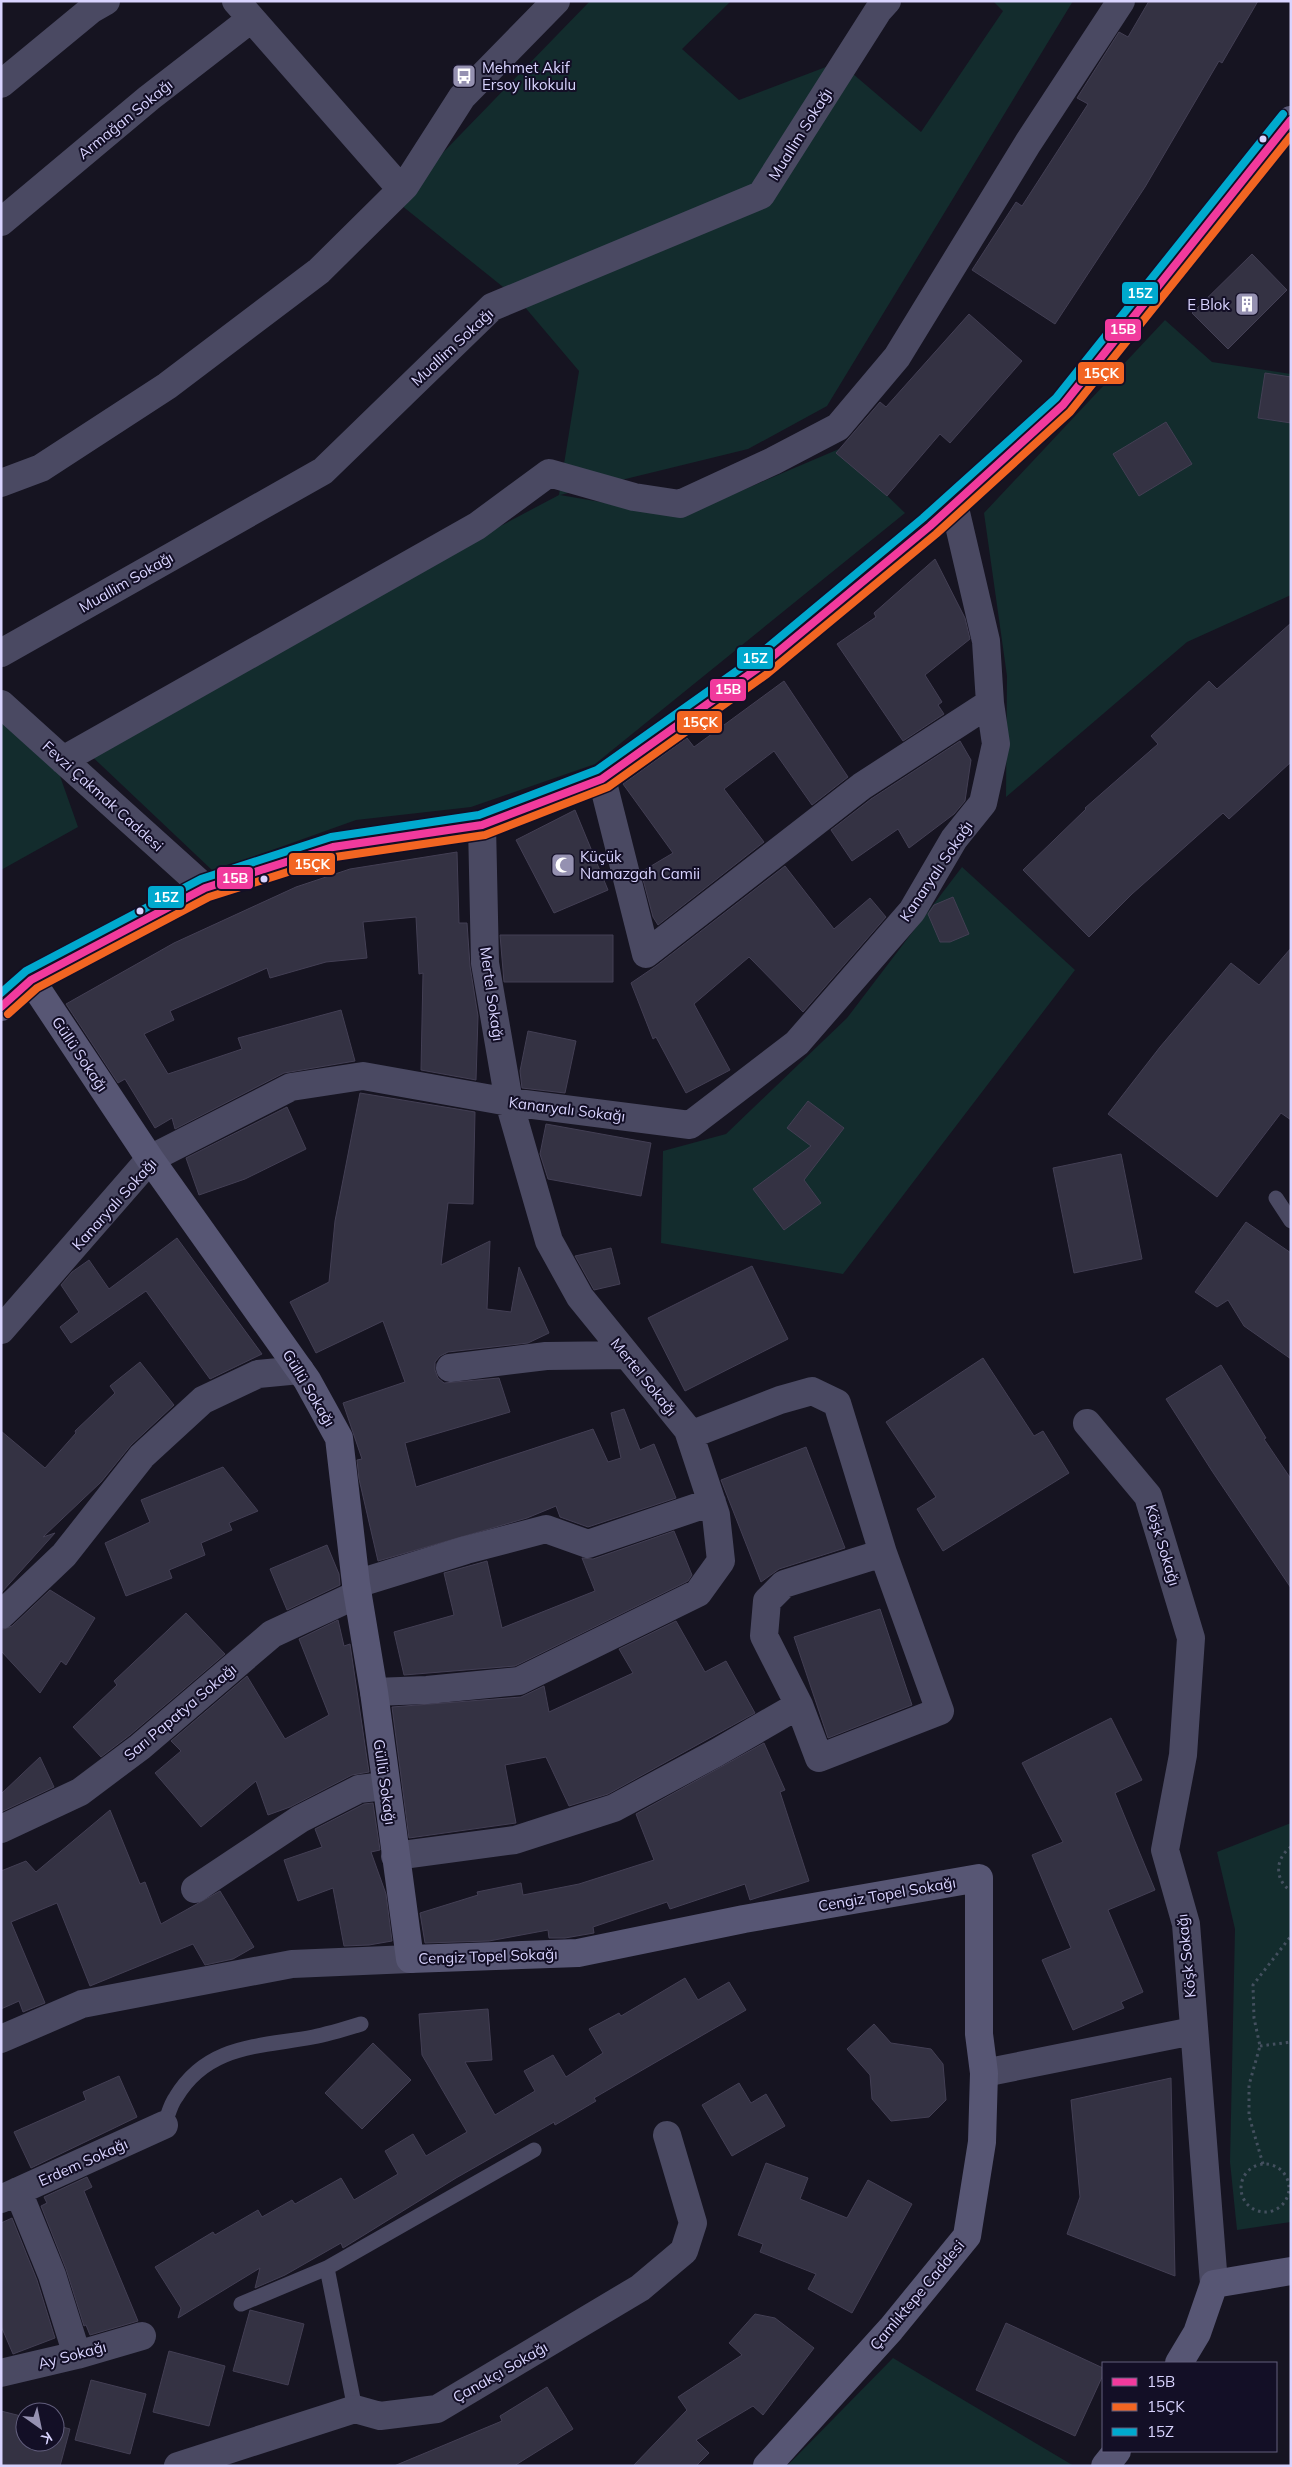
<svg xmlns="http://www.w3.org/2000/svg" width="1292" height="2467" font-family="Mulish,sans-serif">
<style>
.green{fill:#132c2d}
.building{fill:#343243;stroke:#433f54}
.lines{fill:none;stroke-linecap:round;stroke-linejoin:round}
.path{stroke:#44505f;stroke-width:3;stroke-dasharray:2.5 4;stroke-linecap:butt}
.lane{stroke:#4a4962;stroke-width:15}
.street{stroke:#4a4962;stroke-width:28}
.secondary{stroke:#575674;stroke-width:28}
.bus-1-casing{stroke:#130f26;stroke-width:11}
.bus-2-casing{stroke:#130f26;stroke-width:11}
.bus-3-casing{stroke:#130f26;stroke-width:11}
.bus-1{stroke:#f13a9d;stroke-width:8}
.bus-2{stroke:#f26522;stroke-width:8}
.bus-3{stroke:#00a9ce;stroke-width:8}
.bus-dot{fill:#d9d4ff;stroke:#130f26;stroke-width:2}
.labels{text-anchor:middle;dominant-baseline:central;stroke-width:4;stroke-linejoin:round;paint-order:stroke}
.poi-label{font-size:15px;fill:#d9d4ff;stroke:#130f26;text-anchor:start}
.street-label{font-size:15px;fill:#d9d4ff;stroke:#130f26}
.line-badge{stroke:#130f26;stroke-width:2}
.badge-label{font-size:14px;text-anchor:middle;font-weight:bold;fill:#fff}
</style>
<rect width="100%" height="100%" fill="#161421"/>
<!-- green -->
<path class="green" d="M 590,1 L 731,1 L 682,49 L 739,100 L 839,62 L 921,132 L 1003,11 L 993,1 L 1073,1 L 827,406 L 748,449 L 560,495 L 682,516 L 839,449 L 905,513 L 595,764 L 471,807 L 356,820 L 213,871 L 82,747 L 559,495 L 579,371 L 518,299 L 396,201 Z
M 1165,320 L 1212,362 L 1291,374 L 1291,595 L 1187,642 L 1006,797 L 1007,676 L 984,513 Z
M 1,718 L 55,762 L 78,827 L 1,870 Z
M 962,867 L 1075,970 L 843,1274 L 661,1243 L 663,1151 L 726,1134 L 847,1018 Z
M 1291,1823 L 1291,2222 L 1237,2230 L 1230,2162 L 1235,1929 L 1217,1852 Z
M 893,2358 L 1074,2466 L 787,2466 Z"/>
<!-- building -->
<path class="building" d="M 1149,1 L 1258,1 L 1222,63 L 1219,61 L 1145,187 L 1055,324 L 972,270 L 1016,202 L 1022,206 L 1088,104 L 1077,98 L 1119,32 L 1128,37 Z
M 1252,254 L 1287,290 L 1228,349 L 1192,313 Z
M 969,314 L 1022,361 L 950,443 L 940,434 L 887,496 L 836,453 L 880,402 L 886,407 Z
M 1265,373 L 1291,377 L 1291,423 L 1258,418 Z
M 1166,422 L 1192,464 L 1139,496 L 1113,454 Z
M 935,559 L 965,618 L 970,639 L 925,675 L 942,702 L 938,705 L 944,714 L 903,741 L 837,644 L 876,617 L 874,613 Z
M 1291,623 L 1291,762 L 1229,819 L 1223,813 L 1132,894 L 1089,937 L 1023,870 L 1086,809 L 1085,808 L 1158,744 L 1151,736 L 1209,681 L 1217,689 Z
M 784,681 L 848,777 L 812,805 L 774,751 L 724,789 L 764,842 L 658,925 L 653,917 L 641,872 L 673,853 L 623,784 L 687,738 L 694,747 Z
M 960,741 L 971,760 L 965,801 L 954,814 L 909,848 L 898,829 L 852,861 L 831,830 L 871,799 Z
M 575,810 L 608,890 L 554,913 L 516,840 Z
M 457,852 L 459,923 L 467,923 L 470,966 L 478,1016 L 476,1080 L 421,1070 L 423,973 L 419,974 L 416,917 L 363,922 L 367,958 L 326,962 L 270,978 L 267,968 L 170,1011 L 174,1020 L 144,1034 L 168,1074 L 242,1049 L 238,1038 L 341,1010 L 355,1061 L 284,1073 L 175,1129 L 172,1118 L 155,1128 L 125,1079 L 118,1083 L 66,1004 L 174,943 L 296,887 L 350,869 Z
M 785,866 L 834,929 L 870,898 L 886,917 L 803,1012 L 749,957 L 694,1004 L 730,1070 L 686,1093 L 656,1037 L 653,1039 L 631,983 L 656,966 Z
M 953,897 L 969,934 L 950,942 L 940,942 L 928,914 L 934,905 Z
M 500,935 L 613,935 L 613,982 L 504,982 Z
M 1291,948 L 1291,1120 L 1281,1113 L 1217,1197 L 1108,1114 L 1160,1047 L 1231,963 L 1259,985 Z
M 528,1031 L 576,1041 L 565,1093 L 522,1088 L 520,1071 Z
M 360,1093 L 475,1112 L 473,1204 L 448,1203 L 441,1265 L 490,1241 L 487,1309 L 511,1312 L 519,1267 L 549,1333 L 528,1343 L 448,1352 L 440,1356 L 435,1362 L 435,1370 L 438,1378 L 444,1383 L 499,1378 L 510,1412 L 405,1443 L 416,1487 L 593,1429 L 608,1462 L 621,1458 L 611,1413 L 624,1409 L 640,1450 L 654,1444 L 676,1498 L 588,1527 L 560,1517 L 556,1506 L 527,1518 L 378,1561 L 359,1479 L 357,1460 L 362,1459 L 343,1403 L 405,1382 L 383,1321 L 316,1353 L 290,1302 L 329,1282 L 335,1221 Z
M 808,1101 L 844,1128 L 804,1180 L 821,1203 L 784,1230 L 753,1189 L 811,1146 L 787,1128 Z
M 287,1107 L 306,1149 L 245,1179 L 199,1195 L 186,1158 Z
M 546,1124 L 651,1143 L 641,1196 L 548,1179 L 540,1154 Z
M 1121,1154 L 1142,1259 L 1074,1273 L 1053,1168 Z
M 1246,1222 L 1291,1253 L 1291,1359 L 1244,1326 L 1228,1300 L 1217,1307 L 1195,1292 Z
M 177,1238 L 262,1354 L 210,1379 L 146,1291 L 71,1343 L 60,1327 L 79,1312 L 61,1285 L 72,1272 L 89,1260 L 109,1289 Z
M 611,1248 L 620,1284 L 594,1290 L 575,1256 Z
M 752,1266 L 788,1339 L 685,1391 L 648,1318 Z
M 983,1358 L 1034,1436 L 1043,1431 L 1069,1473 L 943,1551 L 917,1509 L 936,1497 L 886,1422 Z
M 140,1362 L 174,1405 L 131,1445 L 101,1482 L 43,1537 L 55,1533 L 1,1593 L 1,1431 L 45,1468 L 76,1433 L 75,1431 L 115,1393 L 110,1386 Z
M 1221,1365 L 1266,1438 L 1264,1439 L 1291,1479 L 1291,1588 L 1212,1471 L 1166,1399 Z
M 806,1447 L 845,1548 L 779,1569 L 761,1582 L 721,1480 Z
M 223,1467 L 258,1511 L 229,1523 L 232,1530 L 201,1543 L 205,1555 L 169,1570 L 172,1578 L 126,1596 L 105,1543 L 150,1522 L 141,1500 Z
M 674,1531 L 692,1575 L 688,1581 L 515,1666 L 404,1675 L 394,1632 L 454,1615 L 444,1573 L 487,1561 L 502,1628 L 595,1591 L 582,1558 L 593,1559 Z
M 327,1545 L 339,1574 L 340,1585 L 287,1610 L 270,1569 Z
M 50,1590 L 95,1618 L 66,1665 L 61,1661 L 40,1693 L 1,1651 L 1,1630 L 12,1626 Z
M 880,1609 L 912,1705 L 828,1738 L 794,1637 Z
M 186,1613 L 225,1654 L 130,1735 L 101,1757 L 73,1727 L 117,1685 L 114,1681 Z
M 338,1620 L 344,1646 L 350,1644 L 369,1772 L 352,1775 L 290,1807 L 268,1815 L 256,1781 L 201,1827 L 155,1773 L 181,1751 L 171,1741 L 247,1676 L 285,1739 L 329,1715 L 299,1639 Z
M 676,1621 L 705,1672 L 726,1661 L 755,1713 L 608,1794 L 569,1806 L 546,1757 L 505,1765 L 516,1823 L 409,1838 L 392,1707 L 521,1697 L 544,1686 L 549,1712 L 633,1673 L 619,1649 Z
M 1111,1718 L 1142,1780 L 1115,1793 L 1155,1890 L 1108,1910 L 1143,1992 L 1121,2002 L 1124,2008 L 1073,2030 L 1042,1960 L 1071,1948 L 1032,1855 L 1063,1842 L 1022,1763 Z
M 764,1743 L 785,1790 L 780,1792 L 809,1881 L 750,1900 L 745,1884 L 670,1909 L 667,1902 L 593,1927 L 594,1933 L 565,1938 L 549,1938 L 548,1930 L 489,1941 L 425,1943 L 420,1913 L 478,1895 L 477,1892 L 521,1883 L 523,1895 L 579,1884 L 654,1860 L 636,1814 Z
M 40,1757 L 54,1787 L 1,1812 L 1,1794 Z
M 373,1803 L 380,1850 L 371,1852 L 386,1894 L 392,1941 L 369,1945 L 344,1946 L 333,1888 L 298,1901 L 284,1860 L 322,1847 L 315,1829 L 364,1804 Z
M 110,1810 L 140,1884 L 145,1882 L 161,1924 L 220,1891 L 254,1947 L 233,1959 L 205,1965 L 193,1944 L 90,1986 L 57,1903 L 11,1922 L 45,2003 L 23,2012 L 19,2001 L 1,2009 L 1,1871 L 26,1861 L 36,1872 Z
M 685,1978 L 698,2000 L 729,1982 L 746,2010 L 594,2098 L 596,2101 L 555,2125 L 554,2122 L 456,2178 L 343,2248 L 341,2243 L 285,2275 L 255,2288 L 260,2268 L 178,2318 L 181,2308 L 155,2267 L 213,2232 L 215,2235 L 258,2210 L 262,2217 L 292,2200 L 295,2204 L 341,2178 L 354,2200 L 398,2174 L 385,2151 L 413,2134 L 426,2156 L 467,2132 L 422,2055 L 419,2014 L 488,2009 L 492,2060 L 465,2062 L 495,2115 L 535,2091 L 524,2071 L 553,2055 L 566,2077 L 603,2053 L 589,2029 L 619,2013 L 621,2016 Z
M 874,2024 L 891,2043 L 931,2049 L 943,2064 L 946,2100 L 929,2117 L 891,2121 L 872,2099 L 870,2075 L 847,2049 Z
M 373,2043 L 411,2080 L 362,2129 L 325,2093 Z
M 119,2076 L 137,2117 L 31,2168 L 14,2132 L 86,2100 L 83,2092 Z
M 1171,2078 L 1175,2276 L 1067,2234 L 1080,2197 L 1071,2100 Z
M 739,2083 L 751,2103 L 766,2094 L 785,2126 L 732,2156 L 702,2105 Z
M 766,2163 L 808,2178 L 800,2199 L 847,2218 L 868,2180 L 912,2204 L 852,2313 L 808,2289 L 816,2274 L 760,2252 L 763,2244 L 738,2235 Z
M 87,2177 L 92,2187 L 84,2191 L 138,2321 L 90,2335 L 86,2325 L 84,2326 L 66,2269 L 41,2206 L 47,2203 L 44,2197 Z
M 12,2218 L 37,2280 L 55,2338 L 13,2354 L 1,2326 L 1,2223 Z
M 250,2310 L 304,2324 L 288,2385 L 233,2371 Z
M 755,2314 L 775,2318 L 814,2348 L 763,2415 L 753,2406 L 696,2440 L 709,2453 L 696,2466 L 633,2466 L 687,2410 L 678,2397 L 742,2355 L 729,2343 Z
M 1006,2323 L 1103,2368 L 1103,2375 L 1075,2436 L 976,2390 Z
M 169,2351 L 225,2366 L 209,2426 L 153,2412 Z
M 91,2380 L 146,2394 L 130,2454 L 75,2440 Z
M 547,2387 L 573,2429 L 514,2466 L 394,2466 L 502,2421 L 500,2416 Z
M 1,2411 L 25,2417 L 25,2442 L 55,2442 L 55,2425 L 70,2429 L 60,2466 L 1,2466 Z"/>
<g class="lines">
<!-- path -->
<path class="path" d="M 1291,1847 C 1275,1858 1274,1880 1291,1891
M 1260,2046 L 1291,2042
M 1263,2164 L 1249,2116 L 1249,2085 L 1260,2046 L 1254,2018 L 1253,1985 L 1291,1936
M1241 2188a24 24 0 1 1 48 0a24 24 0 1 1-48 0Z"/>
<!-- lane -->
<path class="lane" d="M 1276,1198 L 1291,1221
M 164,2125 C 168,2116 170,2105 176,2097 C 208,2044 260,2047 313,2037 C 329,2034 345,2029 361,2024
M 327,2268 L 355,2409
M 241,2304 L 327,2268 L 534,2150"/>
<!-- street -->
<path class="street" d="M 236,1 L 401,189
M 1,84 L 92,9 L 106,1
M 1,222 L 149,98 L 251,19
M 1,483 L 41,468 L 167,386 L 319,271 L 405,186 L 462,97 L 556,1
M 1,653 L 323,471 L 492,307 L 761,195 L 878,11 L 887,1
M 1,704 L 205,888
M 63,760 L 477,526 L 549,473 L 634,497 L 680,504 L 773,461 L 838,427 L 897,357 L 1028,143 L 1121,1
M 602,779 L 646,954 L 862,786 L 990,703
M 1,1330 L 150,1159 L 291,1087 L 363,1076 L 509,1102 L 690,1125 L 797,1043 L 912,911 L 954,839 L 983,803 L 996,744 L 990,703 L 986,641 L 954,504
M 450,1368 L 546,1356 L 627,1355
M 1087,1423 L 1148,1496 L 1191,1638 L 1183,1755 L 1165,1850 L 1186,1924 L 1214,2284
M 690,1435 L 780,1400 L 812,1391 L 837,1403 L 883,1553 L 784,1584 L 767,1601 L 764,1636 L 799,1705 L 819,1758 L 940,1711 L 883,1553
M 356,1584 L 466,1550 L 546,1529 L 588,1544 L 712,1502
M 1,1615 L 64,1555 L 142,1456 L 203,1400 L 258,1374 L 300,1370
M 374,1692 L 427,1690 L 519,1681 L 698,1593 L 721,1561 L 716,1515 L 688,1430 L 580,1297 L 549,1241 L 509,1102 L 485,963 L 482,825
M 1,1829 L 80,1792 L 140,1747 L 272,1634 L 358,1594
M 395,1856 L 515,1840 L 614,1808 L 716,1753 L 799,1705
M 195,1889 L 300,1819 L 359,1789 L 385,1786
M 1,2039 L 82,2004 L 292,1964 L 410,1959
M 984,2073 L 1193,2031
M 18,2191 L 52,2275 L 77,2355
M 1,2199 L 164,2125
M 1,2373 L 77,2355 L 142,2336
M 178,2466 L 355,2409 L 380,2416 L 437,2409 L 640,2288 L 684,2251 L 693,2223 L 667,2135"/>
<!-- secondary -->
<path class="secondary" d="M 31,980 L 150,1159 L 307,1380 L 339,1438 L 356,1584 L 374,1692 L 410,1959 L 578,1953 L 744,1919 L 979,1878 L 979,2034 L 984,2073 L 982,2142 L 967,2236 L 891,2329 L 767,2466
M 1,1007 L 31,980 L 205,888 L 333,847 L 482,825 L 602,779 L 761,666 L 930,526 L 1063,405 L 1291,120
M 1179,2363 L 1197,2333 L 1214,2284 L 1291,2271
M 1105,2466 L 1117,2451"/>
<!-- bus-1 casing -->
<g class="bus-1-casing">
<path id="bus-1" d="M 1,1007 L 31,980 L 205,888 L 333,847 L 482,825 L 602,779 L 761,666 L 930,526 L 1063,405 L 1291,120"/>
</g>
<!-- bus-2 casing -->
<g class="bus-2-casing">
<path id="bus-2" d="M 8,1014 L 37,988 L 209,897 L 335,857 L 485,835 L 608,787 L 767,674 L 936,534 L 1070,412 L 1291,136"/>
</g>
<!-- bus-3 casing -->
<g class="bus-3-casing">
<path id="bus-3" d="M 1,993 L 26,971 L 201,879 L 331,837 L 479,815 L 597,770 L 755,658 L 923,518 L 1056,398 L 1283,114"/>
</g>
<!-- bus-1 -->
<use href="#bus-1" class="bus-1"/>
<!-- bus-2 -->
<use href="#bus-2" class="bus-2"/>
<!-- bus-3 -->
<use href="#bus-3" class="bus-3"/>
</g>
<!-- icons -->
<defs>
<g id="bus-square" transform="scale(1.25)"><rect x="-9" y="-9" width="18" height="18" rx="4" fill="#9591b1" stroke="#130f26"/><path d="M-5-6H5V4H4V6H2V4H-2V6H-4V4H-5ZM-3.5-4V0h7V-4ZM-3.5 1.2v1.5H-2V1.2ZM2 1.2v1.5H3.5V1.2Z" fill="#fff"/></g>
<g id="building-square" transform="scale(1.25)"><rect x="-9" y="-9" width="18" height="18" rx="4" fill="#9591b1" stroke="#130f26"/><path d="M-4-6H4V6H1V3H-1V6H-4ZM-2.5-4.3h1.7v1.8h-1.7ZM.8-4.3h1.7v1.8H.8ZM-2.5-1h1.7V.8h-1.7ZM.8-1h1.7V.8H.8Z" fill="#fff"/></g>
<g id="mosque-square" transform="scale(1.25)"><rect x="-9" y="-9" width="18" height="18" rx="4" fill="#9591b1" stroke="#130f26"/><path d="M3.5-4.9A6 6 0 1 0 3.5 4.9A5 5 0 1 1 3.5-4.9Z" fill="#fff"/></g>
</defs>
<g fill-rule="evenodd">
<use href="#bus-square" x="464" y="76"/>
<use href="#building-square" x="1247" y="304"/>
<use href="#mosque-square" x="563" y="865"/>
</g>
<!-- markers -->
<g class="bus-dot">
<circle cx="1263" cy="139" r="4.5"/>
<circle cx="264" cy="879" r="4.5"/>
<circle cx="140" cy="911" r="4.5"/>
</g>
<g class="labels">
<!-- poi labels -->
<g class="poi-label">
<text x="482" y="67">Mehmet Akif<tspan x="482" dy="17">Ersoy İlkokulu</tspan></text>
<text x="1230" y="304" text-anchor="end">E Blok</text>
<text x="580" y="856">Küçük<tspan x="580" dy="17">Namazgah Camii</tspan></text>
</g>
<!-- street labels -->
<g class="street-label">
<text transform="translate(125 119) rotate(-39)">Armağan Sokağı</text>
<text transform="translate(800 134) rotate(-58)">Muallim Sokağı</text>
<text transform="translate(452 347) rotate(-43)">Muallim Sokağı</text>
<text transform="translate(126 582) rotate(-30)">Muallim Sokağı</text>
<text transform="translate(103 796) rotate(42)">Fevzi Çakmak Caddesi</text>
<text transform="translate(936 871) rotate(-56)">Kanaryalı Sokağı</text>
<text transform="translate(492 994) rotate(82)">Mertel Sokağı</text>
<text transform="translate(80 1054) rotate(56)">Güllü Sokağı</text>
<text transform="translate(567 1109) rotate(7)">Kanaryalı Sokağı</text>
<text transform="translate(114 1204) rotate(-48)">Kanaryalı Sokağı</text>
<text transform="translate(644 1377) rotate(51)">Mertel Sokağı</text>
<text transform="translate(309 1388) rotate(59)">Güllü Sokağı</text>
<text transform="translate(1163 1545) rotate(73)">Köşk Sokağı</text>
<text transform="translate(180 1712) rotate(-40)">Sarı Papatya Sokağı</text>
<text transform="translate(385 1782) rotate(82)">Güllü Sokağı</text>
<text transform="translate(887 1894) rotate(-10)">Cengiz Topel Sokağı</text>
<text transform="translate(488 1956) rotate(-2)">Cengiz Topel Sokağı</text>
<text transform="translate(1186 1956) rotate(-96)">Köşk Sokağı</text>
<text transform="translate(83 2162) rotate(-24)">Erdem Sokağı</text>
<text transform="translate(917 2295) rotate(-50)">Çamlıktepe Caddesi</text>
<text transform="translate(72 2355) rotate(-15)">Ay Sokağı</text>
<text transform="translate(500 2372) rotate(-30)">Çanakçı Sokağı</text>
</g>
</g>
<g class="line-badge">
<rect x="1121" y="281" width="38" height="24" rx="5" fill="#00a9ce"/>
<rect x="1104" y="318" width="38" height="24" rx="5" fill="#f13a9d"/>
<rect x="1077" y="361" width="48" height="24" rx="5" fill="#f26522"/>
<rect x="736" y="646" width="38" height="24" rx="5" fill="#00a9ce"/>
<rect x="709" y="678" width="38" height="24" rx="5" fill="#f13a9d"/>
<rect x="676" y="710" width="47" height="24" rx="5" fill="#f26522"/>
<rect x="288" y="852" width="48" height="24" rx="5" fill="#f26522"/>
<rect x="216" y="866" width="38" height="24" rx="5" fill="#f13a9d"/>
<rect x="147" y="885" width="38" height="24" rx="5" fill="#00a9ce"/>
</g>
<g class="badge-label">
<text x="1140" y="298">15Z</text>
<text x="1123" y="334">15B</text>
<text x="1101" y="378">15ÇK</text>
<text x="755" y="663">15Z</text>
<text x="728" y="694">15B</text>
<text x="700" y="727">15ÇK</text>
<text x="312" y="869">15ÇK</text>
<text x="235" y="883">15B</text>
<text x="166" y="902">15Z</text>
</g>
<!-- border -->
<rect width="1292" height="2467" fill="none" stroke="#d9d4ff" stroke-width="5"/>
<!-- legend -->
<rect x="1102" y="2362" width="175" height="90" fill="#130f26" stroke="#625e7d"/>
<rect x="1112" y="2378" width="25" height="8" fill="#f13a9d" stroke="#625e7d"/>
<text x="1147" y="2387" font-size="15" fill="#d9d4ff">15B</text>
<rect x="1112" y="2403" width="25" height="8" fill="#f26522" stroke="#625e7d"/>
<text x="1147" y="2412" font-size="15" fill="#d9d4ff">15ÇK</text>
<rect x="1112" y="2428" width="25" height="8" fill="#00a9ce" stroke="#625e7d"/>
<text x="1147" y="2437" font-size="15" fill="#d9d4ff">15Z</text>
<!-- north arrow -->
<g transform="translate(40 2427) rotate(147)"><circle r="24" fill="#130f26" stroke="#625e7d"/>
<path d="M0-4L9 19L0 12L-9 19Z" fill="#9591b1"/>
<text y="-8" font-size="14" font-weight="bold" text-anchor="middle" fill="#d9d4ff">K</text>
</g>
</svg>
